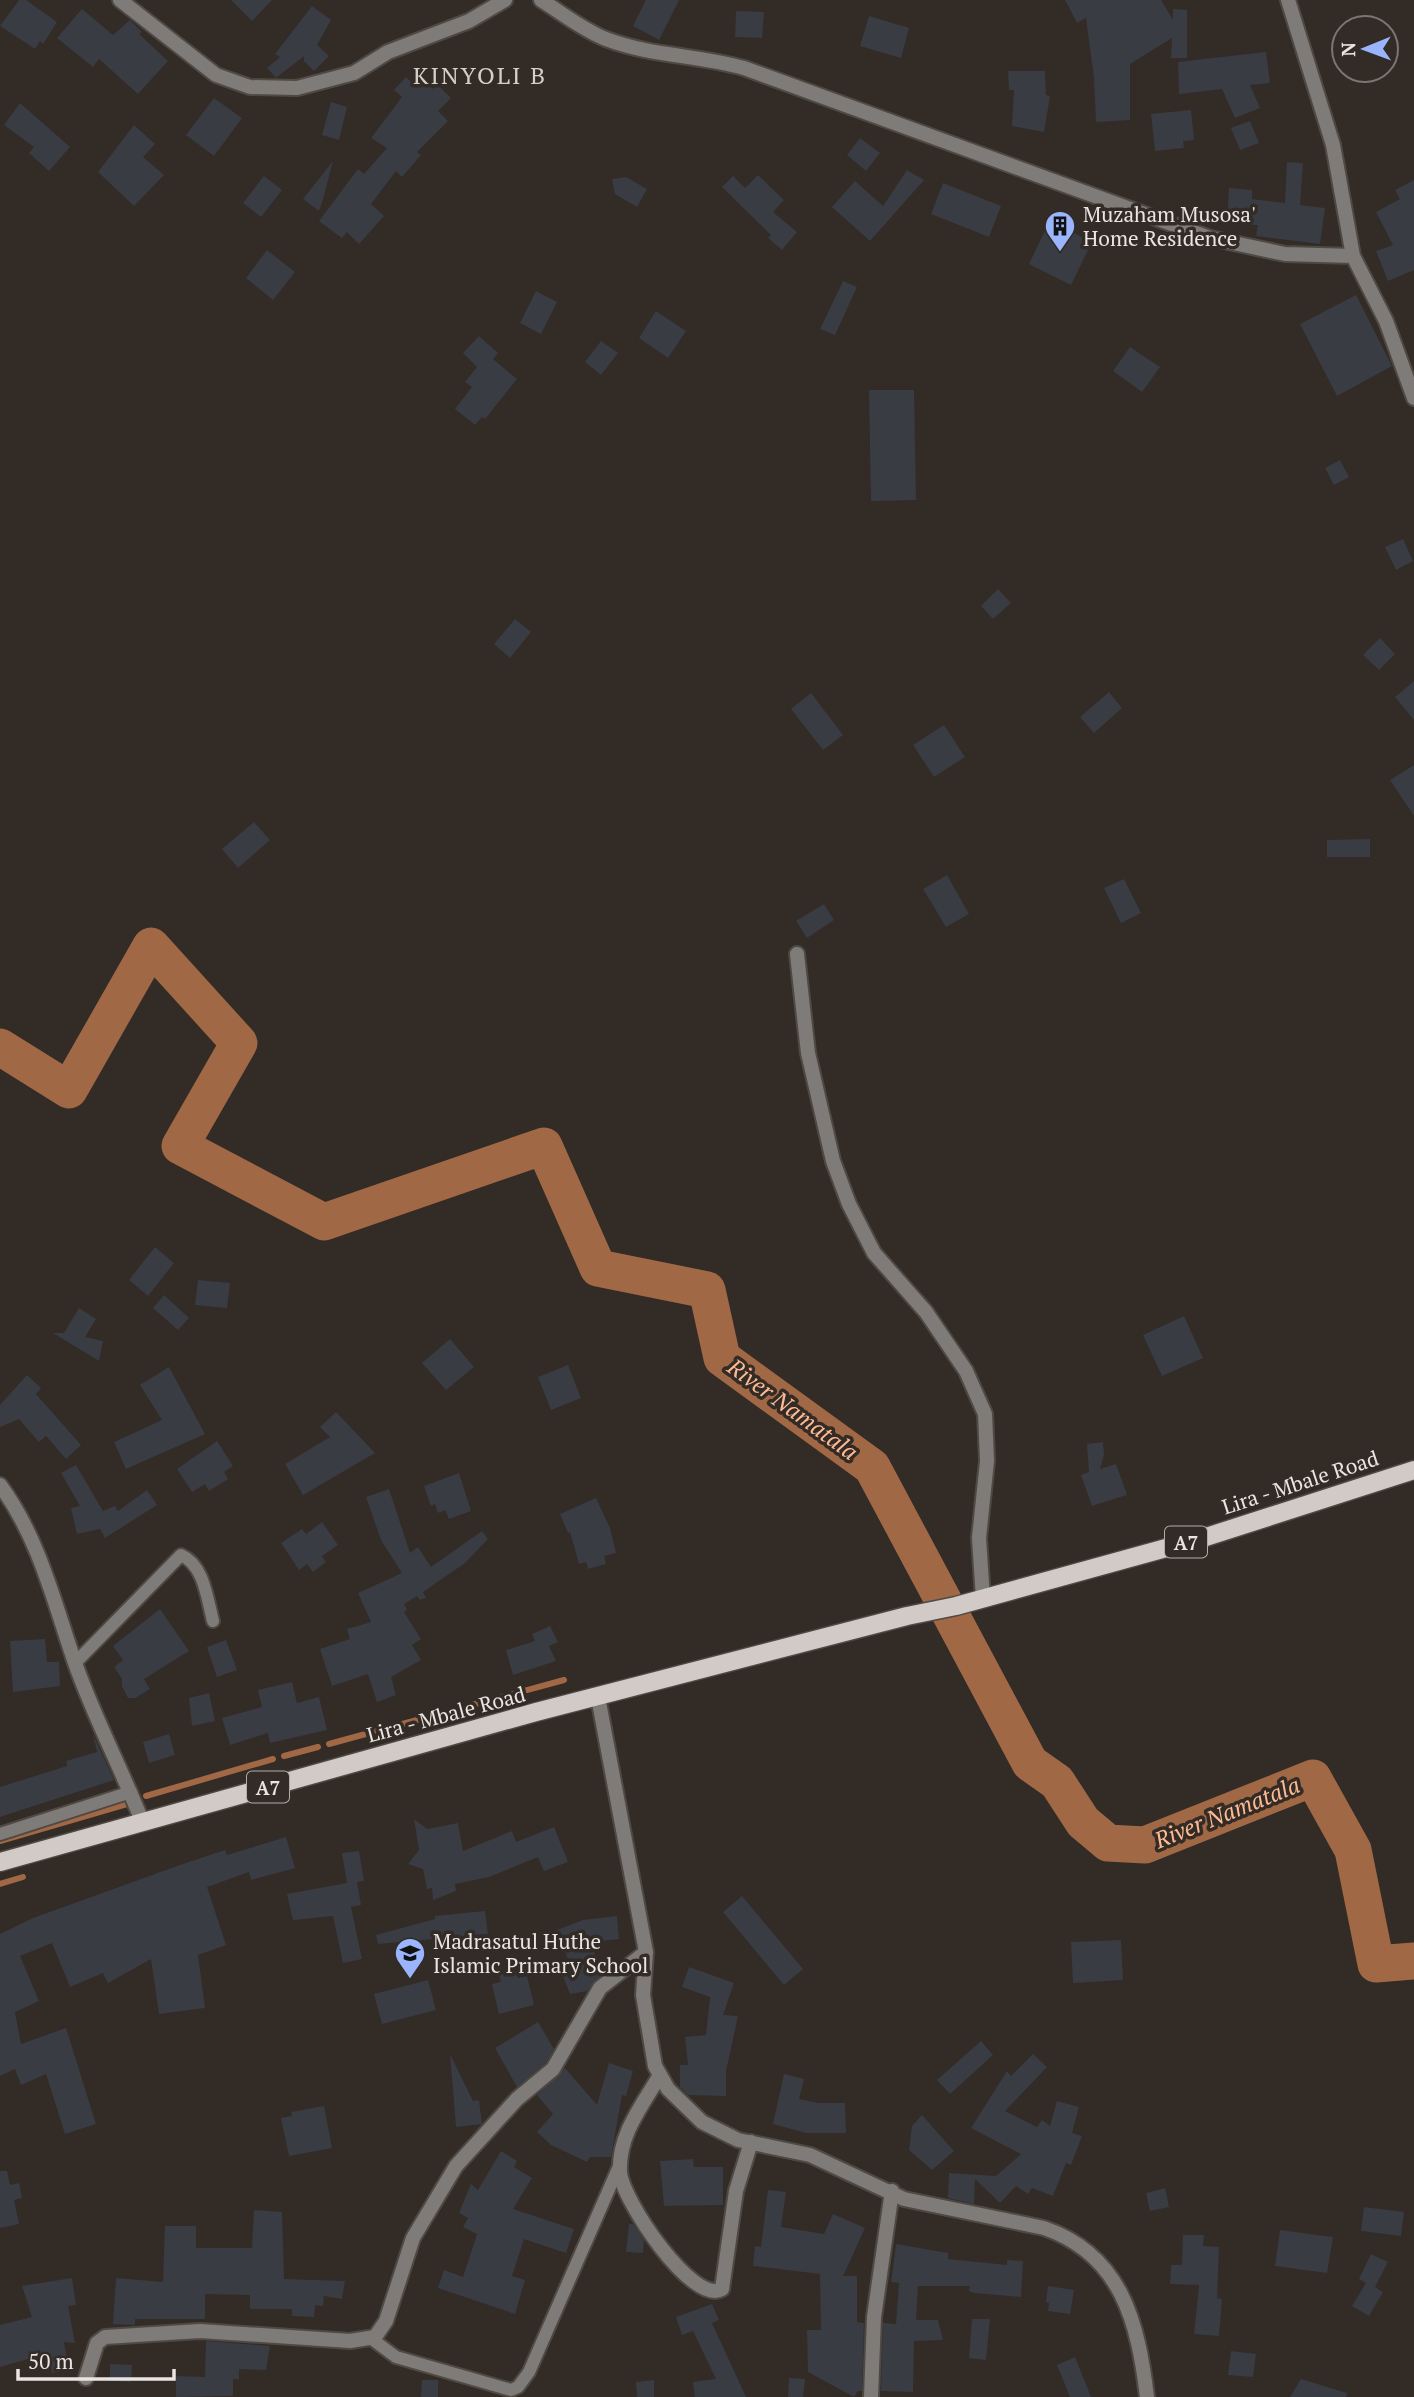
<svg xmlns="http://www.w3.org/2000/svg" width="1414" height="2397" font-family="'PT Serif',serif">
<style>
.lines{fill:none;stroke-linecap:round;stroke-linejoin:round}
.stream{stroke:#a16845;stroke-width:6}
.river{stroke:#a16845;stroke-width:37}
.building{fill:#393c43}
.service-casing{stroke:#4f4944;stroke-width:16}
.minor-casing{stroke:#4f4944;stroke-width:18}
.primary-casing{stroke:#4f4944;stroke-width:21}
.service{stroke:#7f7b79;stroke-width:12}
.minor{stroke:#7f7b79;stroke-width:14}
.primary{stroke:#d2cac6;stroke-width:18}
.labels{text-anchor:middle;dominant-baseline:central;stroke-width:7;stroke-linejoin:round;paint-order:stroke}
.shield{fill:#322b26;stroke:#b3adaa;stroke-width:2}
.shield-label{font-size:19px;font-weight:bold;fill:#eae5e2}
.poi-label{font-size:21px;fill:#eae5e2;stroke:#322b26;text-anchor:start}
.street-label{font-size:21px;fill:#eae5e2;stroke:#322b26}
.water-label{font-size:23px;font-style:italic;fill:#feba92;stroke:#322b26}
.quarter-label{font-size:24px;letter-spacing:2px;fill:#d8cec9;stroke:#322b26}
</style>
<rect width="100%" height="100%" fill="#322b26"/>
<g class="lines">
<!-- stream -->
<path class="stream" d="M 329,1744 L 564,1680
M 284,1756 L 318,1747
M 146,1796 L 273,1759
M 0,1841 L 127,1804
M 0,1884 L 23,1877"/>
<!-- river -->
<path class="river" d="M 0,1047 L 69,1090 L 151,946 L 239,1043 L 180,1146 L 324,1222 L 544,1146 L 598,1268 L 707,1290 L 722,1358 L 872,1467 L 1030,1763 L 1057,1782 L 1083,1822 L 1108,1843 L 1145,1845 L 1313,1778 L 1353,1850 L 1376,1964 L 1414,1961"/>
</g>
<!-- building -->
<path class="building" d="M 19,0 L 26,0 L 57,22 L 43,44 L 40,41 L 35,49 L 0,26 Z
M 231,0 L 272,0 L 252,21 Z
M 646,0 L 679,0 L 659,40 L 633,26 Z
M 1065,0 L 1161,0 L 1173,20 L 1173,9 L 1187,10 L 1187,58 L 1171,58 L 1172,38 L 1130,64 L 1130,120 L 1096,122 L 1094,78 L 1086,18 L 1077,23 Z
M 312,6 L 331,20 L 317,45 L 329,56 L 314,71 L 304,61 L 304,56 L 276,78 L 267,68 L 280,57 L 275,54 Z
M 82,9 L 113,35 L 130,20 L 142,32 L 139,34 L 168,61 L 138,94 L 99,59 L 93,67 L 57,38 Z
M 736,11 L 764,12 L 762,38 L 735,37 Z
M 869,16 L 909,28 L 901,58 L 860,46 Z
M 1266,52 L 1270,83 L 1250,85 L 1260,108 L 1235,118 L 1222,89 L 1179,94 L 1178,62 Z
M 1008,71 L 1045,71 L 1046,95 L 1050,96 L 1044,132 L 1012,126 L 1014,90 L 1009,90 Z
M 406,77 L 414,85 L 421,78 L 433,89 L 437,84 L 451,98 L 438,111 L 448,121 L 417,152 L 421,155 L 402,177 L 396,171 L 371,204 L 384,216 L 359,244 L 347,232 L 342,238 L 319,221 L 358,169 L 364,174 L 387,148 L 371,138 L 402,97 L 394,90 Z
M 214,98 L 242,118 L 214,156 L 186,135 Z
M 331,102 L 347,107 L 339,140 L 322,135 Z
M 20,103 L 70,147 L 49,171 L 29,153 L 34,147 L 4,125 Z
M 1191,110 L 1194,140 L 1183,141 L 1184,148 L 1155,151 L 1151,114 Z
M 1250,121 L 1259,143 L 1240,150 L 1231,128 Z
M 134,125 L 155,144 L 143,157 L 164,175 L 134,206 L 98,172 Z
M 860,138 L 880,153 L 866,171 L 847,155 Z
M 333,161 L 323,199 L 319,211 L 303,199 Z
M 1287,162 L 1303,163 L 1300,205 L 1325,208 L 1320,244 L 1256,236 L 1258,225 L 1227,224 L 1229,188 L 1252,190 L 1252,199 L 1285,203 Z
M 907,170 L 924,180 L 870,241 L 832,207 L 855,181 L 883,206 Z
M 758,175 L 784,200 L 773,212 L 797,232 L 782,250 L 768,238 L 771,235 L 722,187 L 733,176 L 745,188 Z
M 264,176 L 282,190 L 261,217 L 243,203 Z
M 626,177 L 647,189 L 637,207 L 615,194 L 612,179 Z
M 1414,180 L 1414,270 L 1388,281 L 1376,251 L 1393,245 L 1376,212 L 1400,199 L 1395,190 Z
M 943,183 L 1001,206 L 989,237 L 931,214 Z
M 1052,216 L 1070,225 L 1068,230 L 1092,242 L 1071,285 L 1029,264 Z
M 267,250 L 295,272 L 273,300 L 246,278 Z
M 843,281 L 857,287 L 835,335 L 820,329 Z
M 536,291 L 557,302 L 541,334 L 520,323 Z
M 1356,295 L 1392,366 L 1337,396 L 1300,324 Z
M 656,311 L 686,331 L 668,358 L 639,338 Z
M 479,336 L 498,353 L 493,359 L 517,379 L 485,419 L 482,417 L 475,425 L 455,409 L 472,387 L 465,382 L 477,367 L 463,353 Z
M 601,341 L 618,353 L 601,375 L 585,362 Z
M 1130,347 L 1160,367 L 1142,392 L 1113,371 Z
M 869,390 L 914,390 L 916,500 L 871,501 Z
M 1340,460 L 1349,477 L 1334,485 L 1325,468 Z
M 1403,539 L 1413,561 L 1396,570 L 1385,547 Z
M 998,589 L 1011,603 L 993,619 L 981,606 Z
M 515,619 L 531,632 L 510,658 L 494,644 Z
M 1380,638 L 1395,654 L 1379,670 L 1363,655 Z
M 1414,681 L 1414,720 L 1395,697 Z
M 1109,692 L 1122,708 L 1094,733 L 1080,717 Z
M 811,693 L 843,735 L 823,750 L 791,709 Z
M 944,725 L 965,757 L 934,777 L 913,745 Z
M 1414,765 L 1414,816 L 1390,780 Z
M 254,822 L 270,840 L 238,868 L 222,849 Z
M 1370,839 L 1370,857 L 1327,857 L 1327,840 Z
M 947,875 L 969,914 L 946,927 L 923,889 Z
M 1124,879 L 1141,913 L 1121,923 L 1104,888 Z
M 824,904 L 834,920 L 807,938 L 796,921 Z
M 155,1247 L 174,1263 L 148,1296 L 129,1280 Z
M 198,1280 L 230,1283 L 227,1308 L 195,1305 Z
M 164,1295 L 189,1318 L 178,1330 L 153,1308 Z
M 79,1308 L 96,1319 L 85,1337 L 103,1341 L 99,1361 L 53,1333 L 64,1333 Z
M 1184,1316 L 1203,1358 L 1162,1376 L 1143,1335 Z
M 450,1339 L 474,1367 L 446,1390 L 422,1363 Z
M 568,1365 L 581,1398 L 551,1410 L 538,1377 Z
M 169,1367 L 205,1434 L 126,1469 L 114,1442 L 162,1420 L 140,1385 Z
M 27,1375 L 41,1388 L 36,1394 L 81,1445 L 66,1459 L 46,1436 L 39,1442 L 19,1419 L 0,1427 L 0,1405 Z
M 336,1412 L 375,1453 L 303,1495 L 285,1464 L 330,1437 L 320,1427 Z
M 217,1441 L 233,1466 L 224,1472 L 228,1479 L 209,1491 L 205,1484 L 192,1492 L 177,1469 Z
M 1103,1442 L 1104,1455 L 1100,1469 L 1116,1464 L 1127,1495 L 1092,1506 L 1081,1475 L 1089,1472 L 1087,1444 Z
M 76,1465 L 103,1511 L 115,1506 L 118,1511 L 147,1490 L 157,1505 L 105,1538 L 100,1529 L 77,1534 L 71,1508 L 80,1506 L 61,1473 Z
M 459,1473 L 471,1511 L 449,1519 L 445,1510 L 438,1513 L 435,1504 L 431,1506 L 424,1486 Z
M 389,1489 L 410,1553 L 418,1547 L 431,1567 L 482,1531 L 488,1539 L 465,1563 L 423,1592 L 426,1598 L 420,1600 L 417,1596 L 404,1604 L 407,1610 L 404,1612 L 421,1639 L 412,1645 L 421,1660 L 391,1677 L 396,1695 L 377,1702 L 368,1674 L 332,1686 L 320,1649 L 350,1639 L 347,1629 L 371,1622 L 358,1593 L 402,1573 L 381,1540 L 366,1497 Z
M 596,1498 L 610,1528 L 616,1553 L 604,1556 L 606,1564 L 588,1569 L 586,1562 L 579,1564 L 570,1532 L 568,1533 L 560,1514 Z
M 322,1522 L 338,1545 L 322,1556 L 326,1562 L 313,1572 L 307,1564 L 299,1570 L 281,1543 L 302,1529 L 306,1534 Z
M 160,1609 L 189,1651 L 144,1679 L 150,1689 L 135,1698 L 128,1698 L 122,1686 L 122,1679 L 114,1667 L 123,1660 L 113,1646 Z
M 550,1626 L 558,1642 L 549,1646 L 556,1661 L 513,1675 L 506,1650 L 535,1641 L 532,1634 Z
M 45,1639 L 47,1662 L 59,1662 L 60,1686 L 13,1692 L 10,1641 Z
M 226,1640 L 237,1670 L 217,1677 L 207,1647 Z
M 292,1682 L 297,1703 L 319,1697 L 327,1730 L 270,1743 L 268,1733 L 230,1745 L 222,1718 L 262,1707 L 258,1690 Z
M 209,1693 L 215,1721 L 192,1726 L 189,1698 Z
M 93,1734 L 114,1780 L 0,1817 L 0,1787 L 67,1766 L 66,1761 L 97,1752 Z
M 169,1734 L 175,1755 L 149,1763 L 143,1742 Z
M 414,1819 L 427,1829 L 458,1823 L 463,1851 L 512,1831 L 516,1842 L 554,1827 L 568,1862 L 544,1871 L 538,1857 L 489,1877 L 455,1884 L 456,1891 L 433,1900 L 432,1888 L 427,1889 L 423,1869 L 408,1864 L 419,1850 Z
M 286,1837 L 295,1868 L 251,1880 L 249,1872 L 207,1887 L 226,1945 L 198,1955 L 205,2008 L 159,2014 L 151,1959 L 108,1983 L 103,1973 L 70,1987 L 52,1943 L 20,1956 L 39,2001 L 15,2012 L 21,2044 L 66,2028 L 96,2124 L 65,2134 L 46,2074 L 21,2085 L 15,2069 L 0,2076 L 0,1934 L 33,1918 L 180,1865 L 225,1850 L 227,1855 Z
M 359,1851 L 364,1881 L 357,1882 L 361,1905 L 351,1907 L 362,1959 L 343,1963 L 333,1916 L 293,1920 L 287,1894 L 347,1883 L 342,1853 Z
M 742,1896 L 803,1969 L 784,1985 L 723,1912 Z
M 485,1911 L 488,1934 L 378,1944 L 376,1935 L 435,1919 L 435,1916 Z
M 617,1916 L 619,1939 L 592,1942 L 600,1976 L 587,1991 L 570,1994 L 561,1971 L 571,1967 L 557,1930 L 583,1920 Z
M 1121,1940 L 1123,1980 L 1073,1983 L 1071,1942 Z
M 689,1967 L 734,1983 L 723,2015 L 738,2016 L 726,2071 L 726,2096 L 688,2095 L 680,2087 L 680,2065 L 688,2065 L 685,2037 L 706,2035 L 710,1997 L 682,1987 Z
M 516,1971 L 518,1978 L 527,1976 L 534,2005 L 499,2014 L 492,1984 L 501,1982 L 499,1975 Z
M 428,1980 L 436,2010 L 382,2024 L 374,1994 Z
M 538,2022 L 554,2049 L 546,2063 L 517,2087 L 495,2048 Z
M 981,2041 L 993,2055 L 950,2094 L 937,2080 Z
M 450,2054 L 473,2101 L 479,2100 L 482,2124 L 456,2127 Z
M 1033,2054 L 1047,2067 L 1005,2111 L 1037,2127 L 1042,2120 L 1050,2126 L 1057,2101 L 1079,2107 L 1072,2133 L 1082,2136 L 1071,2165 L 1066,2163 L 1053,2196 L 1032,2188 L 1028,2194 L 1016,2186 L 1000,2203 L 975,2179 L 974,2204 L 948,2198 L 949,2173 L 996,2176 L 1021,2154 L 971,2128 L 1007,2071 L 1011,2076 Z
M 609,2063 L 633,2071 L 626,2096 L 622,2095 L 611,2157 L 590,2157 L 587,2162 L 551,2145 L 537,2132 L 553,2114 L 537,2095 L 565,2068 L 597,2105 Z
M 784,2074 L 804,2079 L 799,2099 L 818,2103 L 845,2103 L 846,2133 L 806,2133 L 773,2124 Z
M 324,2106 L 332,2148 L 289,2156 L 281,2118 L 292,2116 L 291,2112 Z
M 922,2115 L 954,2151 L 932,2170 L 909,2150 L 912,2126 Z
M 501,2151 L 517,2161 L 514,2167 L 532,2178 L 513,2209 L 574,2229 L 566,2253 L 524,2239 L 512,2276 L 525,2280 L 515,2314 L 438,2288 L 444,2270 L 463,2277 L 477,2234 L 463,2227 L 468,2218 L 459,2213 L 471,2184 L 478,2190 Z
M 693,2159 L 694,2167 L 723,2167 L 723,2205 L 664,2206 L 660,2161 Z
M 0,2171 L 7,2171 L 10,2185 L 19,2183 L 22,2198 L 14,2200 L 19,2224 L 0,2228 Z
M 1165,2188 L 1169,2207 L 1150,2211 L 1146,2193 Z
M 768,2190 L 786,2192 L 781,2227 L 824,2234 L 833,2214 L 865,2228 L 843,2276 L 857,2276 L 857,2322 L 864,2323 L 862,2391 L 858,2391 L 854,2397 L 808,2372 L 807,2330 L 821,2330 L 820,2274 L 753,2266 L 755,2246 L 761,2247 Z
M 1364,2207 L 1404,2212 L 1401,2236 L 1361,2231 Z
M 254,2210 L 282,2212 L 284,2279 L 345,2281 L 342,2299 L 324,2296 L 323,2306 L 315,2305 L 314,2317 L 292,2316 L 292,2309 L 250,2309 L 250,2295 L 205,2294 L 205,2319 L 135,2319 L 135,2325 L 113,2324 L 116,2278 L 163,2282 L 165,2226 L 196,2226 L 196,2248 L 252,2248 Z
M 629,2224 L 633,2224 L 644,2240 L 643,2253 L 626,2252 Z
M 1280,2230 L 1333,2237 L 1327,2273 L 1275,2266 Z
M 1183,2235 L 1204,2235 L 1203,2246 L 1219,2247 L 1217,2298 L 1222,2299 L 1219,2336 L 1194,2334 L 1199,2285 L 1170,2284 L 1171,2265 L 1182,2265 Z
M 896,2244 L 948,2253 L 948,2259 L 1007,2265 L 1007,2260 L 1023,2261 L 1021,2297 L 974,2293 L 969,2291 L 970,2286 L 918,2286 L 916,2320 L 938,2320 L 943,2340 L 914,2341 L 913,2392 L 881,2391 L 883,2323 L 896,2324 L 899,2283 L 891,2282 Z
M 1371,2254 L 1388,2262 L 1375,2287 L 1383,2292 L 1369,2316 L 1352,2306 L 1366,2283 L 1359,2279 Z
M 72,2278 L 76,2305 L 68,2306 L 75,2343 L 64,2342 L 69,2370 L 52,2373 L 49,2353 L 0,2367 L 0,2325 L 32,2317 L 22,2286 Z
M 1048,2286 L 1074,2290 L 1070,2314 L 1048,2311 L 1049,2303 L 1046,2302 Z
M 712,2304 L 719,2320 L 712,2323 L 746,2397 L 695,2397 L 693,2382 L 716,2379 L 693,2331 L 682,2335 L 676,2317 Z
M 972,2319 L 990,2319 L 986,2360 L 969,2358 Z
M 206,2341 L 270,2346 L 266,2370 L 239,2369 L 239,2379 L 233,2379 L 233,2396 L 176,2397 L 176,2376 L 205,2377 Z
M 1231,2351 L 1256,2354 L 1253,2377 L 1228,2375 Z
M 1075,2357 L 1091,2397 L 1070,2397 L 1057,2365 Z
M 110,2364 L 132,2365 L 131,2382 L 110,2381 Z
M 789,2378 L 805,2379 L 803,2397 L 788,2397 Z
M 1301,2379 L 1347,2393 L 1346,2397 L 1290,2397 Z
M 422,2380 L 438,2380 L 438,2397 L 421,2397 Z
M 654,2380 L 654,2397 L 637,2397 L 636,2382 Z"/>
<g class="lines">
<!-- service casing -->
<g class="service-casing">
<path id="service" d="M 75,1663 L 181,1555 C 204,1565 207,1598 213,1621
M 0,1834 L 131,1792
M 372,2339 L 396,2357 L 511,2390 L 518,2387 L 529,2372 L 620,2164"/>
</g>
<!-- minor casing -->
<g class="minor-casing">
<path id="minor" d="M 120,0 L 216,75 L 250,87 L 297,88 L 354,73 L 388,52 L 469,21 L 505,0
M 541,0 C 562,13 583,30 606,39 C 650,56 698,55 744,68 L 1210,238 L 1285,254 L 1353,256
M 1288,0 L 1333,145 L 1353,256 L 1386,321 L 1414,398
M 797,954 L 808,1053 L 833,1161 L 849,1204 L 874,1253 L 926,1312 L 966,1371 L 985,1414 L 987,1461 L 979,1538 L 983,1599
M 0,1485 C 39,1538 54,1602 75,1663 C 94,1717 121,1768 142,1821
M 598,1697 L 646,1952 L 643,1995 L 655,2066 L 668,2089 L 702,2122 L 738,2140 L 810,2155 L 904,2199 L 1044,2228 C 1122,2255 1138,2323 1147,2397
M 660,2075 C 642,2106 618,2135 620,2172 C 622,2200 693,2306 722,2289 L 736,2191 L 751,2142
M 86,2378 L 97,2343 L 105,2337 L 200,2331 L 350,2341 L 375,2337 L 386,2321 L 413,2238 L 456,2166 L 517,2099 L 553,2069 L 600,1988 L 646,1952
M 871,2397 L 874,2317 L 892,2191"/>
</g>
<!-- primary casing -->
<g class="primary-casing">
<path id="primary" d="M 0,1862 L 536,1712 L 907,1616 L 956,1606 L 1206,1537 L 1414,1470"/>
</g>
<!-- service -->
<use href="#service" class="service"/>
<!-- minor -->
<use href="#minor" class="minor"/>
<!-- primary -->
<use href="#primary" class="primary"/>
</g>
<!-- icons -->
<defs>
<g id="building-pin" transform="scale(1.575)"><path d="M0 17L-7.5 6A9.5 9.5 0 1 1 7.5 6Z" fill="#9ab5fd" stroke="#322b26"/><path d="M-4-6H4V6H1V3H-1V6H-4ZM-2.5-4.3h1.7v1.8h-1.7ZM.8-4.3h1.7v1.8H.8ZM-2.5-1h1.7V.8h-1.7ZM.8-1h1.7V.8H.8Z" fill="#111"/></g>
<g id="school-pin" transform="scale(1.575)"><path d="M0 17L-7.5 6A9.5 9.5 0 1 1 7.5 6Z" fill="#9ab5fd" stroke="#322b26"/><path d="M0-5L7-2L0 1L-7-2ZM-4 1L0 2.5L4 1V4Q0 6-4 4Z" fill="#111"/></g>
</defs>
<g fill-rule="evenodd">
<use href="#building-pin" x="1060" y="226"/>
<use href="#school-pin" x="410" y="1953"/>
</g>
<g class="labels">
<!-- shield labels -->
<g class="shield">
<rect x="1165" y="1526.5" width="42" height="31" rx="5"/>
<rect x="247" y="1771.5" width="42" height="31" rx="5"/>
</g>
<g class="shield-label">
<text x="1186" y="1542">A7</text>
<text x="268" y="1787">A7</text>
</g>
<!-- poi labels -->
<g class="poi-label">
<text x="1083" y="214">Muzaham Musosa'<tspan x="1083" dy="24">Home Residence</tspan></text>
<text x="433" y="1941">Madrasatul Huthe<tspan x="433" dy="24">Islamic Primary School</tspan></text>
</g>
<!-- street labels -->
<g class="street-label">
<text transform="translate(1300 1482) rotate(-18)">Lira - Mbale Road</text>
<text transform="translate(446 1714) rotate(-15)">Lira - Mbale Road</text>
</g>
<!-- water labels -->
<g class="water-label">
<text transform="translate(793 1409) rotate(36)">River Namatala</text>
<text transform="translate(1227 1812) rotate(-22)">River Namatala</text>
</g>
<!-- quarter labels -->
<g class="quarter-label">
<text x="480" y="75">KINYOLI B</text>
</g>
</g>
<!-- north arrow -->
<g transform="translate(1365 49) rotate(269)"><circle r="33" fill="#322b26" stroke="#7c7571" stroke-width="2"/>
<path d="M0-5L12 26L0 18L-12 26Z" fill="#9ab5fd"/>
<text y="-10" font-size="19" font-weight="bold" text-anchor="middle" fill="#eae5e2">N</text>
</g>
<!-- scale -->
<path d="M18 2369v10h156v-10" fill="none" stroke="#eae5e2" stroke-width="3.5"/>
<text x="28" y="2369" font-size="21" fill="#eae5e2" stroke="#322b26" stroke-width="5" paint-order="stroke">50 m</text>
</svg>
